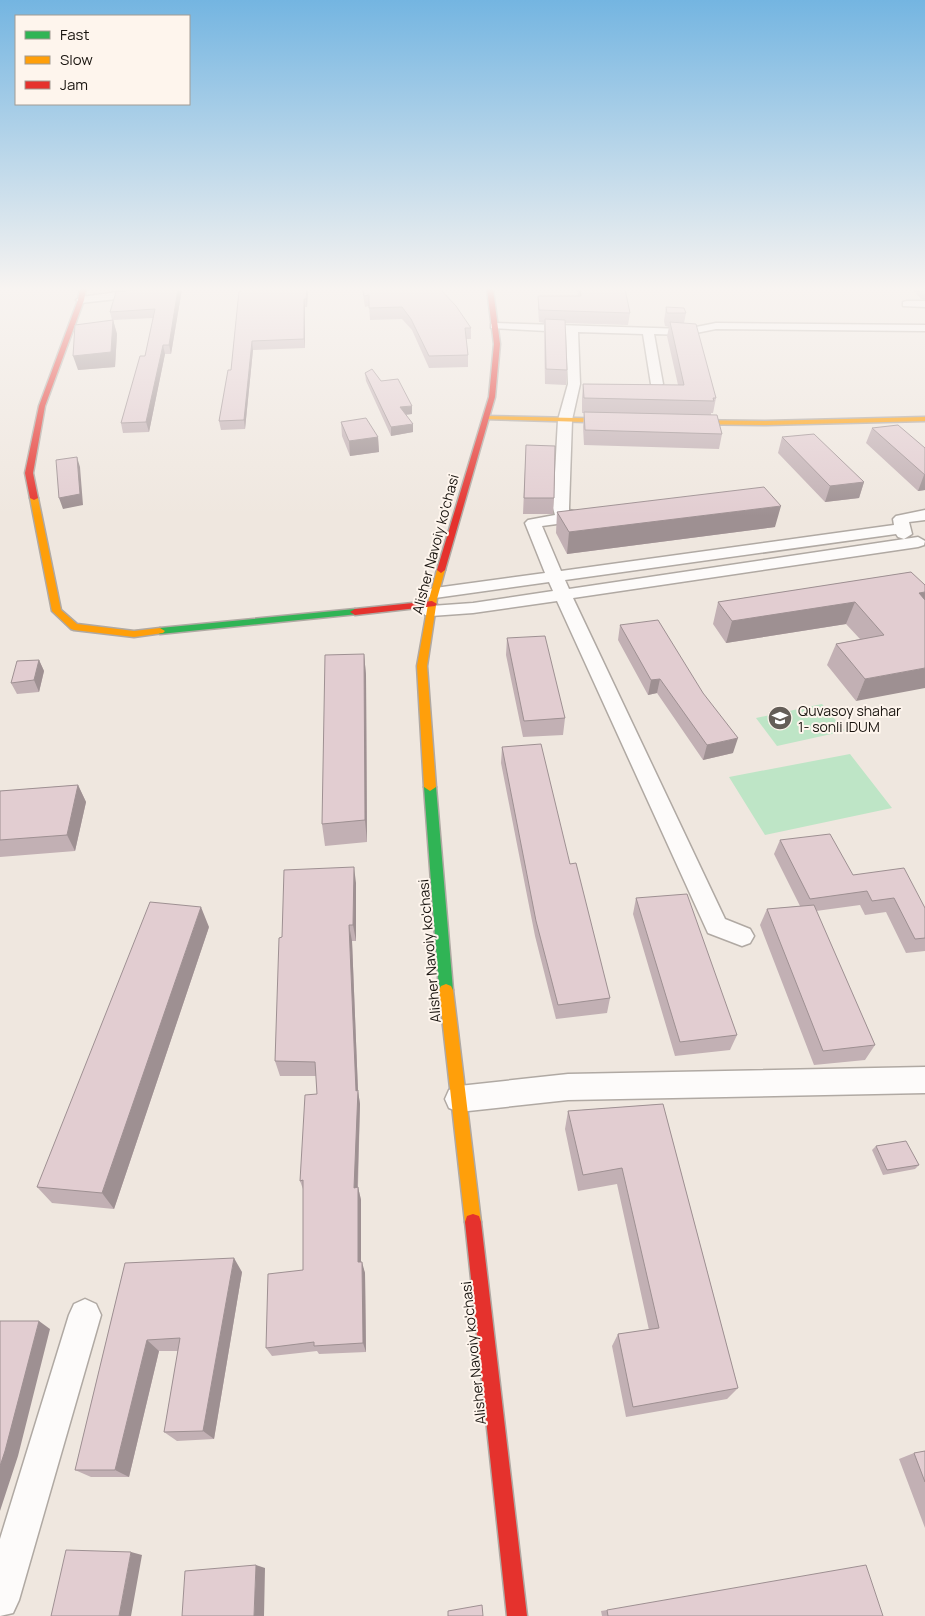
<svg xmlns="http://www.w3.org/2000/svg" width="925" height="1616" font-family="Manrope,sans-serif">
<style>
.green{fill:#bee5c6}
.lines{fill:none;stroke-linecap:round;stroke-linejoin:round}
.street-casing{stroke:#b0a9a3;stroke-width:3}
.fast-casing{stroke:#b0a9a3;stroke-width:3}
.slow-casing{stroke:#b0a9a3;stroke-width:3}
.jam-casing{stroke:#b0a9a3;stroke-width:3}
.street{fill:#fdfbfa;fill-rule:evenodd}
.fast{fill:#30b455;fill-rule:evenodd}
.slow{fill:#ff9f0a;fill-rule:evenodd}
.jam{fill:#e5322d;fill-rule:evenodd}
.wall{fill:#c2b0b4}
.shaded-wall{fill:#9e9092}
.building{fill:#e2cdd1;stroke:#9e9092}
.labels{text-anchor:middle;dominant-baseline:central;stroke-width:4;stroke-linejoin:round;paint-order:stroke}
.street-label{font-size:14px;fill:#19140f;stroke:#fef5ed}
.poi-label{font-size:14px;fill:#19140f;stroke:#fef5ed;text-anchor:start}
</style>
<rect width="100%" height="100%" fill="#efe7df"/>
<!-- green -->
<path class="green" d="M 822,704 L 845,731 L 777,746 L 756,718 Z
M 850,754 L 892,808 L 765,835 L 729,777 Z"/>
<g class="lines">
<!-- street casing -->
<g class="street-casing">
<path id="street" d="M 141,289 L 154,289 L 143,296 L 81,303 L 76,300 L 81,297 Z
M 907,301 L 925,301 L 925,307 L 903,306 L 903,302 Z
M 495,323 L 686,329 L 716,323 L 925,325 L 925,331 L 716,329 L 686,335 L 654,334 L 663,384 L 657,388 L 651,384 L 643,334 L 578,332 L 580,384 L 572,420 L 569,508 L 569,510 L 584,513 L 587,516 L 579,521 L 542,526 L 561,571 L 894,525 L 893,519 L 896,516 L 925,510 L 925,520 L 909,522 L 912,534 L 904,539 L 898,537 L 896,534 L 565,580 L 569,589 L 918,537 L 925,541 L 924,545 L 918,547 L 573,598 L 725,919 L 750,929 L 754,936 L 750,943 L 742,946 L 708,933 L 557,601 L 473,613 L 431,616 L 425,615 L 422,611 L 425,607 L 431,606 L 473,603 L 553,591 L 549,582 L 435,598 L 429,597 L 427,593 L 429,589 L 435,588 L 545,573 L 525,523 L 528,520 L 555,515 L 553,508 L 558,420 L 568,384 L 566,332 L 491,328 L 491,324 Z
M 925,1067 L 925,1093 L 568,1100 L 459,1112 L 449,1108 L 445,1099 L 449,1090 L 459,1086 L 568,1074 Z
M 85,1299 L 96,1304 L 101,1315 L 19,1600 L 13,1613 L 0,1616 L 0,1539 L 69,1315 L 74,1304 Z"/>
</g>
<!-- fast casing -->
<g class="fast-casing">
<path id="fast" d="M 355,609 L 360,612 L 358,614 L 160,634 L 155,631 L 160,628 Z
M 430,783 L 436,787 L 453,990 L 451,994 L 446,996 L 441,994 L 439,990 L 424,787 Z"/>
</g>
<!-- slow casing -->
<g class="slow-casing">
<path id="slow" d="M 486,416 L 621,419 L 625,421 L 621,423 L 484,419 L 484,417 Z
M 925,417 L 925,421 L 766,425 L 682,424 L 678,422 L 682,420 L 766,421 Z
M 31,496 L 38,498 L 61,610 L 77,624 L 134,631 L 160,628 L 165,631 L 163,633 L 134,637 L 74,630 L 71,629 L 52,611 L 30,498 Z
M 441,567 L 445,570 L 437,599 L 427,666 L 436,787 L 430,791 L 424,787 L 417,666 L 429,599 L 437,570 Z
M 446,984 L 451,986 L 453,990 L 481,1222 L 479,1228 L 473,1230 L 467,1228 L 465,1222 L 439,990 L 441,986 Z"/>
</g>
<!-- jam casing -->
<g class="jam-casing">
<path id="jam" d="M 80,289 L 86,289 L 84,300 L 45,406 L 33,473 L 38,498 L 34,500 L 30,498 L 25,473 L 39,406 L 78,300 Z
M 487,289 L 493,289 L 500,344 L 495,397 L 445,570 L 441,573 L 437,570 L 489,397 L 494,344 Z
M 432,601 L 437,604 L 435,606 L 355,615 L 350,612 L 355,609 Z
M 473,1214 L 479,1216 L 481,1222 L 527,1616 L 507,1616 L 465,1222 L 467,1216 Z"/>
</g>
<!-- street -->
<use href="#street" class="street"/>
<!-- fast -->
<use href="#fast" class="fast"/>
<!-- slow -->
<use href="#slow" class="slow"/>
<!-- jam -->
<use href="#jam" class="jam"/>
</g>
<!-- wall -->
<path class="wall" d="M 182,289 L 171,354 L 165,354 L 149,432 L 123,433 L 121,423 L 145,356 L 153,318 L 113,320 L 117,334 L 115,367 L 78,370 L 112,320 L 110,312 Z
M 308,289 L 307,307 L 305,307 L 305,348 L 253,350 L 245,429 L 221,430 L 219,421 L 231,370 L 239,291 Z
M 362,289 L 440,289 L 471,328 L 471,339 L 466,339 L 468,355 L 468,367 L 429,368 L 412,330 L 402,319 L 370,320 L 369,306 L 365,307 Z
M 577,289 L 625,289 L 630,313 L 628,325 L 565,323 L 567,370 L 566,385 L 545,384 L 544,333 L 544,323 L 539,322 L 538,308 L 538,296 L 578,296 Z
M 912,289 L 925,289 L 925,300 L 921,299 Z
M 666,307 L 686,313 L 684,323 L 716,398 L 713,413 L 711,413 L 711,415 L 722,434 L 719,449 L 584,445 L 583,427 L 584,413 L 582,413 L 582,398 L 583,384 L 678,385 L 667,336 L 669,327 L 665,326 L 664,321 Z
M 365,373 L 381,381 L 412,414 L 406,415 L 413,432 L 391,436 L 366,381 Z
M 341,422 L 378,437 L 379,452 L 350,456 L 342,436 Z
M 872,428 L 925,448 L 925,490 L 918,491 L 866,443 Z
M 782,437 L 864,482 L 859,498 L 825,502 L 778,453 Z
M 526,445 L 554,498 L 553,514 L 523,514 Z
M 557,512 L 775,527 L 567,554 L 556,533 Z
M 911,572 L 856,701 L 827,665 L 836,644 L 860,639 L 846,624 L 726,643 L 713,624 L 718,602 Z
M 620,625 L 733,753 L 703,760 L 657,693 L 648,695 L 618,640 Z
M 507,638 L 565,718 L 563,735 L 523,737 L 506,655 Z
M 364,654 L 366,675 L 367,842 L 325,846 L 322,824 Z
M 39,660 L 44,671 L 39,692 L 17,694 L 11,683 Z
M 502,747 L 570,864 L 610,998 L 607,1013 L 556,1019 L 535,936 L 501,763 Z
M 78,785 L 86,802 L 75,851 L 0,857 L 0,791 Z
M 780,840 L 853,875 L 925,908 L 925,951 L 906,953 L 886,912 L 865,915 L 860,905 L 816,911 L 875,1045 L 865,1060 L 814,1065 L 760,925 L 767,909 L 800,906 L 774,854 Z
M 356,883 L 356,941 L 352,941 L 358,1091 L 360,1104 L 358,1187 L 361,1200 L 361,1262 L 365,1273 L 366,1352 L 319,1354 L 317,1351 L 272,1356 L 266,1348 L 303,1270 L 303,1189 L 300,1181 L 317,1094 L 316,1076 L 280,1076 L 275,1061 L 282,937 Z
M 636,898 L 737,1035 L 730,1050 L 675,1056 L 633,914 Z
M 209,927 L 114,1209 L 52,1203 L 37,1187 Z
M 663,1104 L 738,1388 L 727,1399 L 626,1417 L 612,1346 L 618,1334 L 649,1330 L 617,1184 L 578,1191 L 565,1129 L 568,1111 Z
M 876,1146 L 919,1165 L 915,1169 L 883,1175 L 872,1150 Z
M 125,1263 L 242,1272 L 214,1439 L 177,1441 L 164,1432 L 178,1351 L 159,1351 L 129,1477 L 91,1477 L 75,1470 Z
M 925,1451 L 925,1528 L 899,1459 L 914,1453 Z
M 607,1610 L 883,1616 L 602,1616 L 601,1611 Z"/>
<!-- shaded-wall -->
<path class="shaded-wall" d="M 178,289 L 182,289 L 171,354 L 169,345 Z
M 307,289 L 308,289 L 307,307 L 306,299 Z
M 304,299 L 305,307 L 305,348 L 304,339 Z
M 113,320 L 117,334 L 115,367 L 78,370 L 73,356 Z
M 252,341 L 253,350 L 245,429 L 244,420 Z
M 163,345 L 165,354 L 149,432 L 146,422 Z
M 412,406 L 412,414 L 401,415 L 400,407 Z
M 413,424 L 413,432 L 391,436 L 391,427 Z
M 378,437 L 379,452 L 350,456 L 349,441 Z
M 77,457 L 80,467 L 83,505 L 63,509 L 59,498 Z
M 924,475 L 925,475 L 925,490 L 918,491 Z
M 864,482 L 859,498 L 825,502 L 830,486 Z
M 781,506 L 775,527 L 567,554 L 569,532 Z
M 925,592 L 925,605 L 919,593 Z
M 855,602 L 846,624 L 726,643 L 732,621 Z
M 364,654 L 366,675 L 367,842 L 365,820 Z
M 39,660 L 44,671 L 39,692 L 34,680 Z
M 925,668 L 925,688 L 856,701 L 865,679 Z
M 660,679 L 657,693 L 648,695 L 651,680 Z
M 738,738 L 733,753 L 703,760 L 707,745 Z
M 78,785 L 86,802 L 75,851 L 67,835 Z
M 354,867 L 356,883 L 356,941 L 353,925 Z
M 201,907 L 209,927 L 114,1209 L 102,1193 Z
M 349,925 L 352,941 L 358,1091 L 360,1104 L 357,1200 L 354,1188 L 356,1091 Z
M 358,1187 L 361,1200 L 361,1273 L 358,1262 Z
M 234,1258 L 242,1272 L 214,1439 L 203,1431 Z
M 362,1262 L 365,1273 L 366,1352 L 363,1343 Z
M 39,1321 L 50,1329 L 18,1456 L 0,1511 L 0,1466 Z
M 147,1340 L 159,1351 L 129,1477 L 115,1470 Z
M 131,1552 L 142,1555 L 131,1616 L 119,1616 Z
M 256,1565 L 265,1568 L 264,1616 L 254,1616 Z"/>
<!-- building -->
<path class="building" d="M 140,289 L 178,289 L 169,345 L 163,345 L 146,422 L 121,423 L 140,356 L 145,356 L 155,309 L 110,312 L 116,292 Z
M 242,289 L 307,289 L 306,299 L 304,299 L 304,339 L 252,341 L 244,420 L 219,421 L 228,370 L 231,370 L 239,291 L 241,291 Z
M 363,289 L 440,289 L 456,306 L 471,328 L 465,328 L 468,355 L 429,356 L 411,319 L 402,307 L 369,308 L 369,295 L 364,296 Z
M 580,289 L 625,289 L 630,313 L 539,310 L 538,296 L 581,296 Z
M 666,307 L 684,308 L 686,313 L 667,313 Z
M 545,319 L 565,320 L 567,370 L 546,369 Z
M 113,320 L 111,352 L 73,356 L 75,325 Z
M 670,322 L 696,324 L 716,398 L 713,398 L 714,401 L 584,398 L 583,384 L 684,385 Z
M 372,369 L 381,381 L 398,379 L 412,406 L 400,407 L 413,424 L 391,427 L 365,373 Z
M 584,412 L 717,415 L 722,434 L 585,430 Z
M 366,418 L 378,437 L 349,441 L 341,422 Z
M 898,425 L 925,448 L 925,475 L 872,428 Z
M 814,434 L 864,482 L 830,486 L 782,437 Z
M 526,445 L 555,446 L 554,498 L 524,498 Z
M 77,457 L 80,494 L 59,498 L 56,460 Z
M 764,487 L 781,506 L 569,532 L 557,512 Z
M 911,572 L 925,585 L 925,592 L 919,593 L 925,600 L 925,668 L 865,679 L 836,644 L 884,635 L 855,602 L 732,621 L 718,602 Z
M 658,620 L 703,693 L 738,738 L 707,745 L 660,679 L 651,680 L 620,625 Z
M 545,636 L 565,718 L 524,721 L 507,638 Z
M 364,654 L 365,820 L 322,824 L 325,655 Z
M 39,660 L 34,680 L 11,683 L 17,661 Z
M 541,744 L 570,864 L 576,863 L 610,998 L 558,1005 L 536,921 L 502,747 Z
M 78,785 L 67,835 L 0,840 L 0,791 Z
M 830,834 L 853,875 L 904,868 L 925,908 L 925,938 L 915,939 L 894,898 L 872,901 L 867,891 L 810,899 L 780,840 Z
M 354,867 L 353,925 L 349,925 L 356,1091 L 358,1090 L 354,1188 L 358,1187 L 358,1262 L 362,1262 L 363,1343 L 314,1346 L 314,1342 L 266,1348 L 268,1274 L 303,1270 L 303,1180 L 300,1181 L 305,1095 L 317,1094 L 315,1062 L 275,1061 L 279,938 L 282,937 L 284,870 Z
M 687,894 L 737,1035 L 680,1042 L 636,898 Z
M 150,902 L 201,907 L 102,1193 L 37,1187 Z
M 814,905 L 875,1045 L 823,1051 L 767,909 Z
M 663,1104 L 738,1388 L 633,1407 L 618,1334 L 659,1328 L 622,1168 L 583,1175 L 568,1111 Z
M 906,1141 L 919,1165 L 887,1170 L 876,1146 Z
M 234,1258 L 203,1431 L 164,1432 L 180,1338 L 147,1340 L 115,1470 L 75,1470 L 125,1263 Z
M 0,1321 L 39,1321 L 5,1451 L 0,1466 Z
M 925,1451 L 925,1482 L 914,1453 Z
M 66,1550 L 131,1552 L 119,1616 L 51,1616 Z
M 256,1565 L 254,1616 L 182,1616 L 185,1571 Z
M 866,1565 L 883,1616 L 608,1616 L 607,1610 Z
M 482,1605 L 483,1616 L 448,1616 L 448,1611 Z"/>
<!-- sky -->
<linearGradient id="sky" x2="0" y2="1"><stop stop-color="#74b5e1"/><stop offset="0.56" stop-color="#f8f4f1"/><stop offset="1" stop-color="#f8f4f1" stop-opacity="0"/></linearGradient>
<rect width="925" height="516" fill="url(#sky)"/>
<!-- icons -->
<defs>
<g id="school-disc" transform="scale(1.25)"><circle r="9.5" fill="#645e58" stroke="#fef5ed"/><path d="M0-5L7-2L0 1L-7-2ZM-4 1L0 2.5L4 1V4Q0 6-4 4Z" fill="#fff"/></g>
</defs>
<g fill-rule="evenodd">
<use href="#school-disc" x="780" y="718"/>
</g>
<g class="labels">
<!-- street labels -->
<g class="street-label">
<text transform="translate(435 544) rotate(-75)">Alisher Navoiy ko'chasi</text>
<text transform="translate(429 951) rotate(-95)">Alisher Navoiy ko'chasi</text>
<text transform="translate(473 1353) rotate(-96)">Alisher Navoiy ko'chasi</text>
</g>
<!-- poi labels -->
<g class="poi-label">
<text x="798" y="710">Quvasoy shahar<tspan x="798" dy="16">1- sonli IDUM</tspan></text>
</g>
</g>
<!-- legend -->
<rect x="15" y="15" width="175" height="90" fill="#fef5ed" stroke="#a29b94"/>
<rect x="25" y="31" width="25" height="8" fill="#30b455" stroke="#a29b94"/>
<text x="60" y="40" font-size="15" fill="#19140f">Fast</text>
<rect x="25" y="56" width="25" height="8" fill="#ff9f0a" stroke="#a29b94"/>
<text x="60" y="65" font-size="15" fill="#19140f">Slow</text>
<rect x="25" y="81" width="25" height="8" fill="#e5322d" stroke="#a29b94"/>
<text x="60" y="90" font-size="15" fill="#19140f">Jam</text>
</svg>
